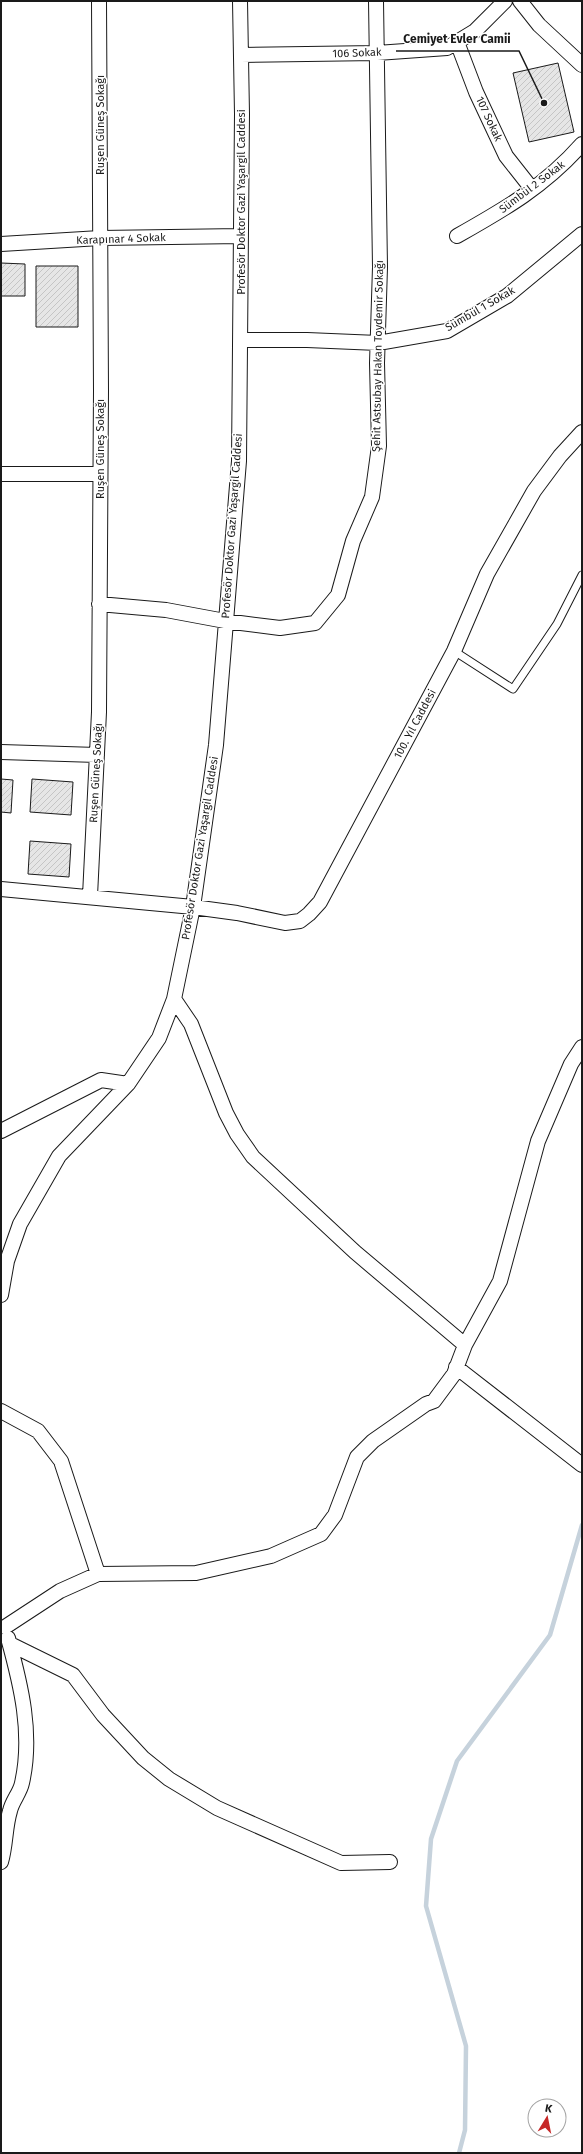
<svg xmlns="http://www.w3.org/2000/svg" width="583" height="2154" font-family="'Fira Sans',sans-serif">
<style>
.lines{fill:none;stroke-linecap:round;stroke-linejoin:round}
.stream{stroke:#c6d2dc;stroke-width:4.5}
.building{fill:url(#building-hatch);stroke:#1a1a1a}
.lane-casing{stroke:#1a1a1a;stroke-width:9}
.street-casing{stroke:#1a1a1a;stroke-width:16}
.lane{stroke:#fff;stroke-width:7}
.street{stroke:#fff;stroke-width:14}
.labels{text-anchor:middle;dominant-baseline:central;stroke-width:3;stroke-linejoin:round;paint-order:stroke}
.street-label{font-size:11px;fill:#1a1a1a;stroke:#fff}
.leader{fill:none;stroke:#1a1a1a;stroke-width:1.5}
.callout-dot{fill:#1a1a1a;stroke:#fff;stroke-width:1.5}
.callout-label{font-size:12px;text-anchor:middle;font-weight:bold;fill:#1a1a1a;stroke:#fff;stroke-width:3;stroke-linejoin:round;paint-order:stroke}
</style>
<defs>
<pattern id="building-hatch" width="6" height="6" patternUnits="userSpaceOnUse"><rect width="6" height="6" fill="#e6e6e6"/><path d="M-1 1l2-2M0 6l6-6M5 7l2-2" fill="none" stroke="#c5c5c5"/></pattern>
</defs>
<rect width="100%" height="100%" fill="#fff"/>
<g class="lines">
<!-- stream -->
<path class="stream" d="M 459,2153 L 465,2130 L 466,2046 L 426,1906 L 431,1839 L 457,1761 L 550,1635 L 582,1525"/>
</g>
<!-- building -->
<path class="building" d="M 558,63 L 574,132 L 529,142 L 513,73 Z
M 1,263 L 25,264 L 25,296 L 1,296 Z
M 36,266 L 78,266 L 78,327 L 36,327 Z
M 1,779 L 13,780 L 11,813 L 1,812 Z
M 32,779 L 73,782 L 71,815 L 30,812 Z
M 30,841 L 71,844 L 69,877 L 28,874 Z"/>
<g class="lines">
<!-- lane casing -->
<g class="lane-casing">
<path id="lane" d="M 454,651 L 513,689 L 557,624 L 582,575"/>
</g>
<!-- street casing -->
<g class="street-casing">
<path id="street" d="M 520,1 L 539,25 L 582,65
M 457,42 L 476,92 L 506,156 L 532,189
M 241,55 L 377,53 L 447,48 L 475,31 L 505,1
M 457,236 C 505,209 545,186 582,144
M 1,244 L 100,238 L 241,236
M 240,340 L 307,340 L 378,343 L 447,331 L 507,296 L 582,234
M 1,474 L 100,474
M 99,604 L 166,610 L 225,621 L 280,628 L 315,623 L 338,595 L 353,541 L 372,497 L 379,446 L 377,363 L 380,267 L 376,1
M 1,752 L 97,755
M 1,889 L 193,907 L 237,913 L 285,923 L 300,921 L 309,914 L 320,902 L 454,651 L 487,574 L 534,491 L 560,456 L 582,432
M 90,896 L 99,712 L 101,390 L 99,1
M 174,999 L 191,1024 L 226,1113 L 237,1134 L 253,1157 L 355,1252 L 465,1345
M 1,1131 L 101,1080 L 128,1084
M 1,1295 L 7,1261 L 20,1224 L 59,1156 L 128,1084 L 159,1038 L 174,999 L 193,907 L 216,745 L 239,461 L 242,114 L 240,1
M 456,1367 L 582,1465
M 1,1411 L 38,1431 L 61,1461 L 98,1574
M 5,1627 L 60,1591 L 98,1574 L 196,1573 L 271,1556 L 321,1534 L 335,1515 L 357,1457 L 373,1441 L 426,1404 L 434,1401 L 454,1374 L 465,1345 L 500,1281 L 538,1141 L 571,1064 L 582,1047
M 10,1644 L 73,1675 L 103,1715 L 143,1758 L 169,1779 L 217,1808 L 341,1863 L 390,1862
M 1,1862 C 6,1845 5,1827 10,1811 C 12,1801 20,1793 22,1783 C 33,1734 21,1685 8,1638"/>
</g>
<!-- lane -->
<use href="#lane" class="lane"/>
<!-- street -->
<use href="#street" class="street"/>
</g>
<g class="labels">
<!-- street labels -->
<g class="street-label">
<text transform="translate(357 53) rotate(-2)">106 Sokak</text>
<text transform="translate(489 119) rotate(65)">107 Sokak</text>
<text transform="translate(100 125) rotate(-90)">Ruşen Güneş Sokağı</text>
<text transform="translate(532 187) rotate(-37)">Sümbül 2 Sokak</text>
<text transform="translate(241 202) rotate(-90)">Profesör Doktor Gazi Yaşargil Caddesi</text>
<text transform="translate(121 239) rotate(-2)">Karapınar 4 Sokak</text>
<text transform="translate(480 309) rotate(-30)">Sümbül 1 Sokak</text>
<text transform="translate(378 356) rotate(-89)">Şehit Astsubay Hakan Toydemir Sokağı</text>
<text transform="translate(100 449) rotate(-90)">Ruşen Güneş Sokağı</text>
<text transform="translate(232 526) rotate(-86)">Profesör Doktor Gazi Yaşargil Caddesi</text>
<text transform="translate(415 724) rotate(-62)">100. Yıl Caddesi</text>
<text transform="translate(96 773) rotate(-87)">Ruşen Güneş Sokağı</text>
<text transform="translate(200 848) rotate(-81)">Profesör Doktor Gazi Yaşargil Caddesi</text>
</g>
</g>
<!-- callouts -->
<path class="leader" d="M544 103L519 51H396"/>
<circle class="callout-dot" cx="544" cy="103" r="4"/>
<g class="callout-label">
<text x="457" y="43">Cemiyet Evler Camii</text>
</g>
<!-- border -->
<rect width="583" height="2154" fill="none" stroke="#1a1a1a" stroke-width="4"/>
<!-- north arrow -->
<g transform="translate(547 2118) rotate(10)"><circle r="19" fill="#ffffff" stroke="#a3a3a3"/>
<path d="M0-3L7 15L0 10L-7 15Z" fill="#c62828"/>
<text y="-6" font-size="11" font-weight="bold" text-anchor="middle" fill="#1a1a1a">K</text>
</g>
</svg>
